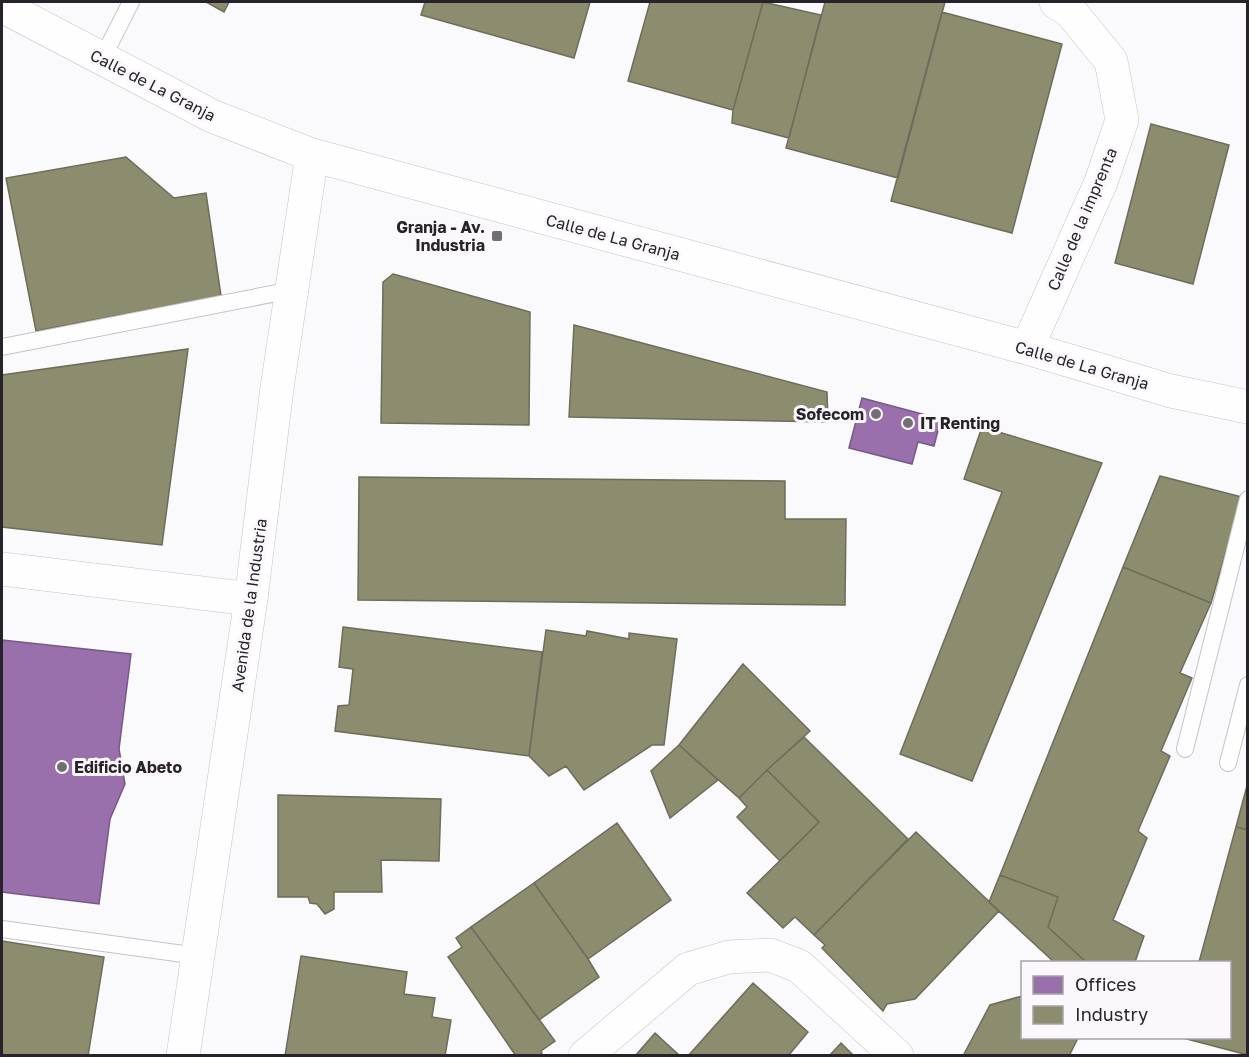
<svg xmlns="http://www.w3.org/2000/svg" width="1249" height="1057" font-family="'Golos Text',sans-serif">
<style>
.offices{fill:#9970ab;stroke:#775985;stroke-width:1.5}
.industry{fill:#8c8c6e;stroke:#6e6c5a;stroke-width:1.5}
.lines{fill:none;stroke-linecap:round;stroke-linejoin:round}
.lane-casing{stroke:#c6c3c8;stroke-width:18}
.street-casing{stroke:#c6c3c8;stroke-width:34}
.lane{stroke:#fefefe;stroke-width:16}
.street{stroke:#fefefe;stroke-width:33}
.poi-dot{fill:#726e74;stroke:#fbf8fc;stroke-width:2}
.labels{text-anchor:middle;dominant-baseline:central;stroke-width:6;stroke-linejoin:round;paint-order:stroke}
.street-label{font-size:16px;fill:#28232b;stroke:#fbf8fc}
.poi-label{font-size:16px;font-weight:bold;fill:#28232b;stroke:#fbf8fc;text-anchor:end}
</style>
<rect width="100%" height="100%" fill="#faf9fb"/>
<!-- offices -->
<path class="offices" d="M 862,398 L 941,419 L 934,446 L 918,442 L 912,464 L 849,448 Z
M 2,640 L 131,654 L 119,749 L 125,784 L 110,819 L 99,904 L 2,892 Z"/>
<!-- industry -->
<path class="industry" d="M 206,2 L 229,2 L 224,12 Z
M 425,2 L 590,2 L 574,58 L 421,15 Z
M 650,2 L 763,2 L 733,110 L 628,81 Z
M 763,2 L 821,15 L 789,138 L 732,123 L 733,110 Z
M 825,2 L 945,2 L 898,178 L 786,148 Z
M 942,12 L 1062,44 L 1012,233 L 891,201 Z
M 1151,124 L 1229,145 L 1193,284 L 1115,263 Z
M 126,157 L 174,198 L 206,193 L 221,296 L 36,331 L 6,178 Z
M 393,274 L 530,312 L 529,425 L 381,423 L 383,282 Z
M 574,325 L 827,392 L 828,422 L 569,417 Z
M 188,349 L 162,545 L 2,527 L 2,375 Z
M 982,427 L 1102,463 L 972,781 L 900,754 L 1002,492 L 964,479 Z
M 1160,476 L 1242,497 L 1211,603 L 1123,567 Z
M 359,477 L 785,481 L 785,519 L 846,519 L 845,605 L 358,600 Z
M 1123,567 L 1211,603 L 1180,673 L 1192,678 L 1161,751 L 1170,756 L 1138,831 L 1147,838 L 1113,920 L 1144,936 L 1135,962 L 1086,962 L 1048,927 L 1058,897 L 1000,875 Z
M 343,627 L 542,652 L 529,756 L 335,731 L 338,706 L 349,705 L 353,669 L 339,667 Z
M 546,630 L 586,636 L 587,631 L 629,639 L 629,633 L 677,639 L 664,745 L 652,745 L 584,790 L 566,766 L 549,776 L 529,756 Z
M 743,664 L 810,731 L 767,770 L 739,798 L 679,745 Z
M 804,737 L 908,839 L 814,935 L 795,917 L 783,928 L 747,893 L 819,822 L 767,770 Z
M 679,745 L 718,780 L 670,818 L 651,771 Z
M 767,770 L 819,822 L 780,861 L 737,817 L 747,807 L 739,798 Z
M 1248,782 L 1248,830 L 1236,827 Z
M 278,795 L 441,799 L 439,861 L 381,860 L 382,892 L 334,892 L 334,909 L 325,914 L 317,904 L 310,903 L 308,897 L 278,897 Z
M 617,823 L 671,900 L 588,959 L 534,883 Z
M 1236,827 L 1248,830 L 1248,1055 L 1183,1038 L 1230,1038 L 1230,962 L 1199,962 Z
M 916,832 L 999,911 L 915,999 L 887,1004 L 883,1011 L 822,948 L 825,945 L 814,935 Z
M 1000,875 L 1058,897 L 1048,927 L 1086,962 L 1054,962 L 989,902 Z
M 534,883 L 588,959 L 599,977 L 539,1020 L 471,927 Z
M 471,927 L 555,1041 L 541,1051 L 542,1053 L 539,1056 L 516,1056 L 448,957 L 462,947 L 456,938 Z
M 2,941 L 104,957 L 88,1056 L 2,1056 Z
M 301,956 L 407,972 L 404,994 L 435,998 L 432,1017 L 451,1020 L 445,1056 L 285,1056 Z
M 753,983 L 808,1032 L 788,1056 L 688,1056 Z
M 1022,996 L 1022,1038 L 1078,1038 L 1069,1056 L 963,1056 L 990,1005 Z
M 655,1033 L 680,1056 L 635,1056 Z
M 841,1043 L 854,1056 L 829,1056 Z"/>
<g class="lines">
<!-- lane casing -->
<g class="lane-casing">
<path id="lane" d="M 102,59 L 131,2
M 2,347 L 292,290
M 1185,749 L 1248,499
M 1228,763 L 1248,685
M 2,929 L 198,956"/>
</g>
<!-- street casing -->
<g class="street-casing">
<path id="street" d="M 2,6 L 212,116 L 312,155 L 1027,348 L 1171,391 L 1248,407
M 1027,348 L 1101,182 L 1122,120 L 1111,61 L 1070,11 L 1056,2
M 2,569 L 251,599
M 183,1056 L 251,599 L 277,388 L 312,155
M 585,1056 L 688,969 L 729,957 L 770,955 L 799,966 L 897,1056"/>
</g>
<!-- lane -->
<use href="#lane" class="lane"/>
<!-- street -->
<use href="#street" class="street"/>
</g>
<!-- markers -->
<g class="poi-dot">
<rect x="491" y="230" width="12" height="12" rx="3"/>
<circle cx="876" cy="414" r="6"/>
<circle cx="908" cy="423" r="6"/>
<circle cx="62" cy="767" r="6"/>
</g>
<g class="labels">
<!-- street labels -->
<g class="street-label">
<text transform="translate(153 85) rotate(27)">Calle de La Granja</text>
<text transform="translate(1082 219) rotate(-67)">Calle de la imprenta</text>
<text transform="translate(613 237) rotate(15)">Calle de La Granja</text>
<text transform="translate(1082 365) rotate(16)">Calle de La Granja</text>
<text transform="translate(249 605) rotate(-82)">Avenida de la Industria</text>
</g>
<!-- poi labels -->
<g class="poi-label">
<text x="485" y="227">Granja - Av.<tspan x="485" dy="18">Industria</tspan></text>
<text x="864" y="414">Sofecom</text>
<text x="920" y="423" text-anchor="start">IT Renting</text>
<text x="74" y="767" text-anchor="start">Edificio Abeto</text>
</g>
</g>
<!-- border -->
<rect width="1249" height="1057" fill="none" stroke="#28232b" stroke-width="6"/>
<!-- legend -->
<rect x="1021" y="961" width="210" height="78" fill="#fbf8fc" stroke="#a7a3a8" stroke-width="1.5"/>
<rect x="1033" y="976" width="30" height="18" fill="#9970ab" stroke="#a7a3a8" stroke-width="1.5"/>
<text x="1075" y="991" font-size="18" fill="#28232b">Offices</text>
<rect x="1033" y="1006" width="30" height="18" fill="#8c8c6e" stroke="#a7a3a8" stroke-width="1.5"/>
<text x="1075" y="1021" font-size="18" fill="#28232b">Industry</text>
</svg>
